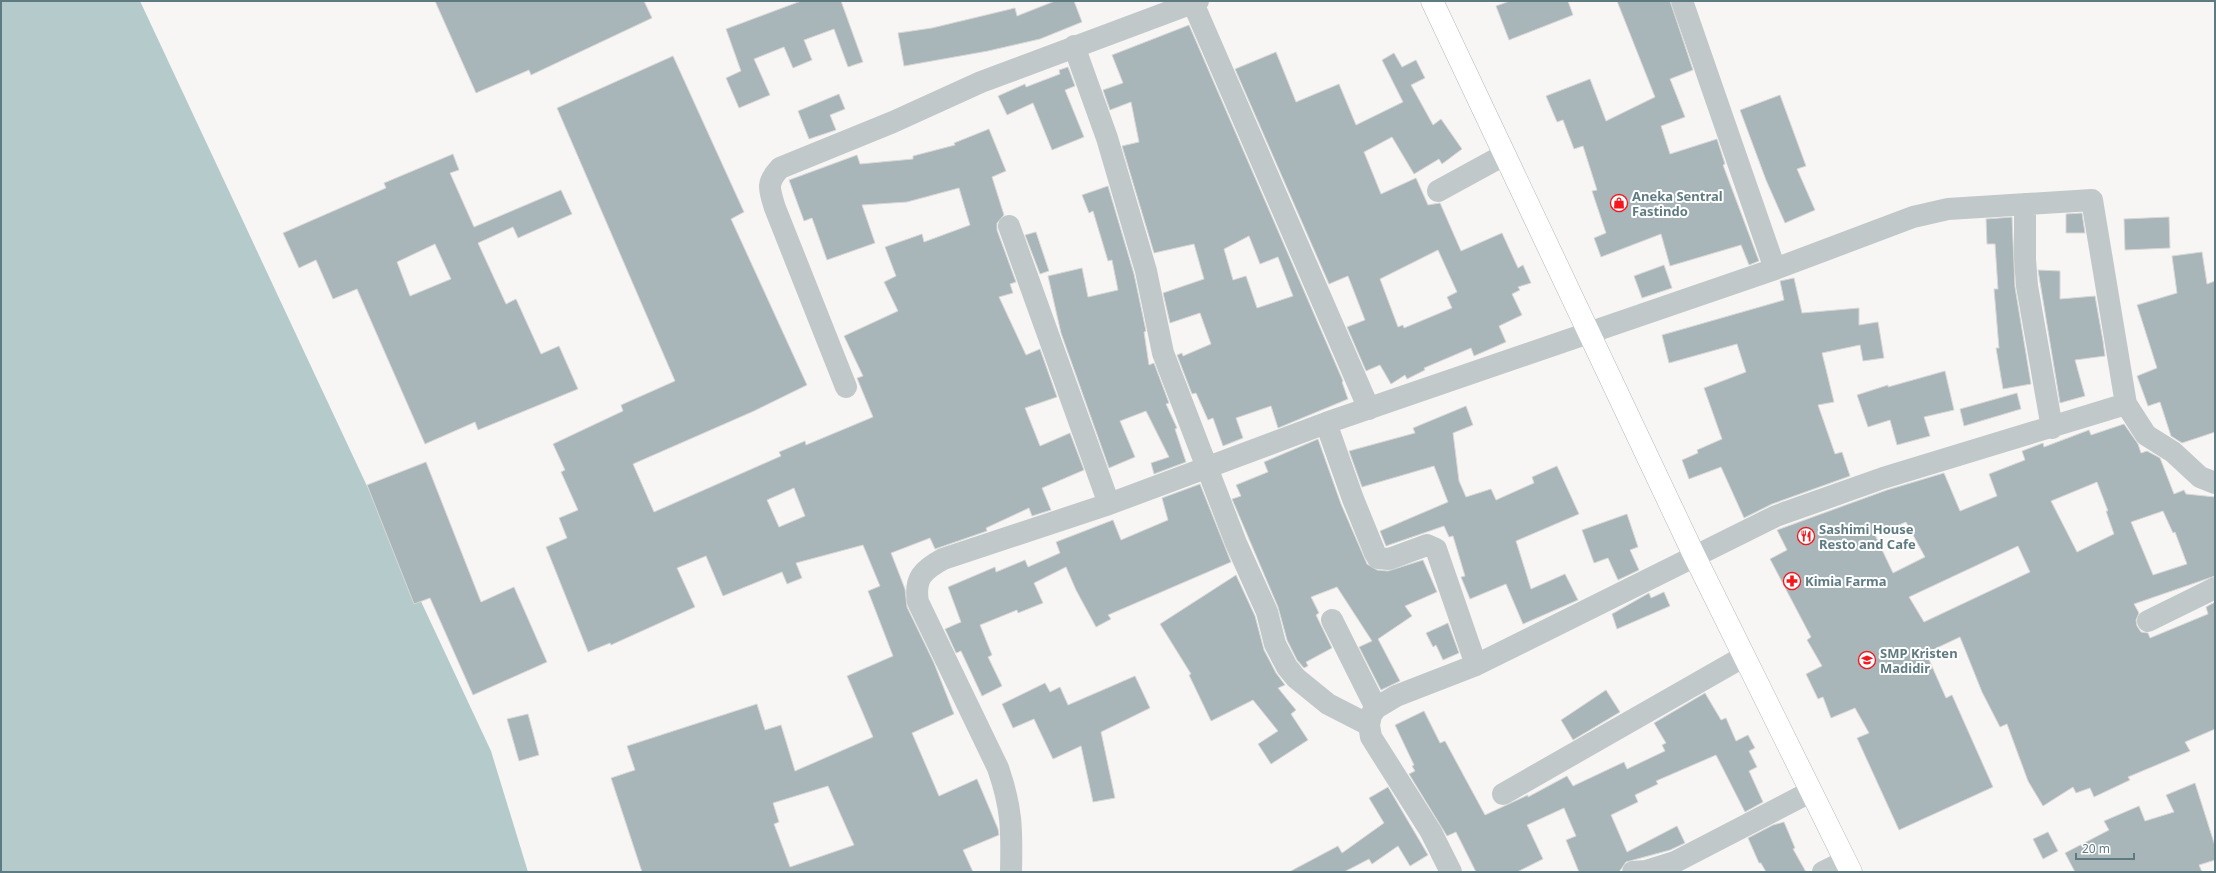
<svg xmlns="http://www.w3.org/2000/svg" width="2216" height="873" font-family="'Noto Sans',sans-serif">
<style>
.water{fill:#b5caca}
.building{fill:#a8b6b9;stroke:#d9d8d6;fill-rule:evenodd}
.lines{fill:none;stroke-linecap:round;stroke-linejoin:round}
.highway-casing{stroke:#b2b9bb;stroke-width:23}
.minor{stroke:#c1c8ca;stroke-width:22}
.highway{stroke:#fff;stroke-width:22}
.labels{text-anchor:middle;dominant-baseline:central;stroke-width:4;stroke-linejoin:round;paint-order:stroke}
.poi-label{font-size:13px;font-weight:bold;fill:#5f7b82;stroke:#fff;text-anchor:start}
</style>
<rect width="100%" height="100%" fill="#f7f6f4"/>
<!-- water -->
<path class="water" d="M 1,1 L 140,1 L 491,751 L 528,872 L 1,872 Z"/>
<!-- building -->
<path class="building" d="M 435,1 L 644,1 L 652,18 L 531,75 L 529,70 L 476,93 Z
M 801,1 L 841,1 L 863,62 L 848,67 L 834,29 L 804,40 L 812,60 L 793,68 L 784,47 L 754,59 L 770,95 L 739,108 L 726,78 L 741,71 L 726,29 Z
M 1055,1 L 1074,1 L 1082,22 L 1040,39 L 988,51 L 904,66 L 898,33 L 932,28 L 1015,8 L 1017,16 Z
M 1510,1 L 1568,1 L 1573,15 L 1509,40 L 1496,6 Z
M 1617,1 L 1670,1 L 1693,70 L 1670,79 L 1685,117 L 1661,126 L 1670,154 L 1717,139 L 1725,164 L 1723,165 L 1759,261 L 1749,265 L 1741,245 L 1670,266 L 1661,234 L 1601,257 L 1594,238 L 1606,233 L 1592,191 L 1597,190 L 1583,146 L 1574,149 L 1563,120 L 1557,122 L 1546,96 L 1590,79 L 1606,121 L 1655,97 Z
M 1189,25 L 1343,381 L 1342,382 L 1348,399 L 1278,428 L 1271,406 L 1236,418 L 1243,438 L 1223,446 L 1213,418 L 1208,420 L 1196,393 L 1192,394 L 1177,355 L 1182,353 L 1183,356 L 1211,344 L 1200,313 L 1170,323 L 1163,293 L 1204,279 L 1194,244 L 1154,253 L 1122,146 L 1139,142 L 1131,102 L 1110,110 L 1103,90 L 1123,83 L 1112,55 ZM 1249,236 L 1260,264 L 1278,257 L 1293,296 L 1257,308 L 1246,276 L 1233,280 L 1224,249 Z
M 1276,52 L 1296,102 L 1339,84 L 1356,125 L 1403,102 L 1382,60 L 1394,53 L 1402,67 L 1416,60 L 1425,78 L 1411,85 L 1433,125 L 1441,119 L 1462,149 L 1442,164 L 1439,159 L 1414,174 L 1392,137 L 1364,152 L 1381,194 L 1416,178 L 1428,205 L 1440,203 L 1461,251 L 1502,233 L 1518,268 L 1523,265 L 1531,283 L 1518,287 L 1520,290 L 1512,294 L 1522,315 L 1499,326 L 1506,342 L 1474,356 L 1471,348 L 1424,368 L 1425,370 L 1407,379 L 1405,375 L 1391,384 L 1380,365 L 1366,371 L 1347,327 L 1365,320 L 1348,276 L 1329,284 L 1235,69 ZM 1438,250 L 1457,292 L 1447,297 L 1452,308 L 1404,328 L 1403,325 L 1398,327 L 1380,279 Z
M 673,56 L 744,212 L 731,219 L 807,385 L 754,411 L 633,464 L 654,512 L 781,456 L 779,452 L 805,441 L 806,445 L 873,417 L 857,378 L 863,376 L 844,336 L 898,311 L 884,282 L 896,276 L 885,247 L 922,234 L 924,242 L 970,225 L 959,188 L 907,202 L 862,205 L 875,243 L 827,260 L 812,218 L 804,221 L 789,180 L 857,155 L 860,164 L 913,159 L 913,156 L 955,145 L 954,143 L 989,129 L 1006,171 L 992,177 L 1004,215 L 997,223 L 997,230 L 1016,282 L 1010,284 L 1013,293 L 999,297 L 1026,355 L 1040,349 L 1057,397 L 1025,408 L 1040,446 L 1070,433 L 1084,470 L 1042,488 L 1051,510 L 1032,516 L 1029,508 L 986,528 L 987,531 L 935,549 L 930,538 L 891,553 L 905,589 L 907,607 L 934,663 L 954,714 L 912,733 L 939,796 L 977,779 L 998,829 L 999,835 L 963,850 L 973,872 L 642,872 L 611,778 L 635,770 L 627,746 L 757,704 L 765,730 L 781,725 L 795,771 L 873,737 L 847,676 L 893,656 L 868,591 L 880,586 L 863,545 L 796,563 L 802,578 L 787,584 L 782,572 L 723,596 L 706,556 L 677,568 L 695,607 L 611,645 L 610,643 L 588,652 L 546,547 L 567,538 L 559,518 L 578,510 L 561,472 L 565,470 L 553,444 L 623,411 L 621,405 L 675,381 L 557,108 ZM 794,488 L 805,516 L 779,527 L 767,500 ZM 828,786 L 854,845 L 790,867 L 774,824 L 779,822 L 773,803 Z
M 1068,67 L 1075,86 L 1065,90 L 1084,137 L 1052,150 L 1033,103 L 1007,115 L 998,96 L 1025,84 L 1026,87 L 1060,74 L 1059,70 Z
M 839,94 L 845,109 L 830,115 L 836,130 L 809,139 L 798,111 Z
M 1780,95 L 1806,166 L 1797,169 L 1815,210 L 1785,223 L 1766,180 L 1740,110 Z
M 453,154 L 459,170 L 450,173 L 474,227 L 561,190 L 572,214 L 518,238 L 513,227 L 478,243 L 506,304 L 516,299 L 541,354 L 559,346 L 578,389 L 478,430 L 475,422 L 425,444 L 357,289 L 333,299 L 316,260 L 299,268 L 283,233 L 386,188 L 384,183 ZM 435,244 L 451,279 L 410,296 L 397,262 Z
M 1108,186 L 1134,274 L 1146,331 L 1144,332 L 1149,365 L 1154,363 L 1169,403 L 1166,404 L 1177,428 L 1175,429 L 1186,462 L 1154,474 L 1151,463 L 1169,457 L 1146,411 L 1120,421 L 1135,457 L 1109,468 L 1061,333 L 1048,276 L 1082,268 L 1088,297 L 1118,290 L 1112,260 L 1108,261 L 1093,211 L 1089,213 L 1082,195 Z
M 2082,213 L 2085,233 L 2066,233 L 2066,214 Z
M 2012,217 L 2015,287 L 2031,384 L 2003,389 L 1996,348 L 1999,348 L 1994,289 L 1998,289 L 1995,244 L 1987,244 L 1986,219 Z
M 2169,217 L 2170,248 L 2125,250 L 2124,219 Z
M 1036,232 L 1049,271 L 1040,274 L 1025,235 Z
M 2202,252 L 2207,284 L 2215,281 L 2215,432 L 2182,443 L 2171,436 L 2160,402 L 2148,406 L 2137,376 L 2157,368 L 2137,305 L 2177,293 L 2172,256 Z
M 1664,265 L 1672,288 L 1642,298 L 1634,276 Z
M 2038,270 L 2060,271 L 2060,299 L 2095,296 L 2103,341 L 2105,356 L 2075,360 L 2085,396 L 2060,403 Z
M 1794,278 L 1802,313 L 1859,308 L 1859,325 L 1878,322 L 1884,358 L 1863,361 L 1860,345 L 1822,353 L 1834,402 L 1818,405 L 1835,454 L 1842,452 L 1850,476 L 1772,504 L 1744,518 L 1721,467 L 1689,479 L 1682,460 L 1698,453 L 1697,450 L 1722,439 L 1704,388 L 1746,372 L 1737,344 L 1669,363 L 1662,335 L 1784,300 L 1780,281 Z
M 1945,371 L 1954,410 L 1924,417 L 1930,436 L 1897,445 L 1890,420 L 1868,427 L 1857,395 L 1888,385 L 1888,387 Z
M 2017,393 L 2021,409 L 1964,426 L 1960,409 Z
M 1466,406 L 1473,425 L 1453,433 L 1459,481 L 1466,497 L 1491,489 L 1496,500 L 1534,483 L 1532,477 L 1557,466 L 1579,514 L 1516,541 L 1531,589 L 1565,574 L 1578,600 L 1523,624 L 1506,584 L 1470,599 L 1461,577 L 1465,576 L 1453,536 L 1449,537 L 1444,526 L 1386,546 L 1380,531 L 1448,502 L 1434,466 L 1362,487 L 1349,451 L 1415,433 L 1413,428 Z
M 2124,424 L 2138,444 L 2141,453 L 2147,451 L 2160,458 L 2174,494 L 2184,490 L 2186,494 L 2215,497 L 2215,576 L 2134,604 L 2139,613 L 2136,620 L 2137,626 L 2141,632 L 2148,633 L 2150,638 L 2208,614 L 2206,607 L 2215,602 L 2215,729 L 2185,742 L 2190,751 L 2128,777 L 2130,780 L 2094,797 L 2090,788 L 2076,793 L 2073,787 L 2043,806 L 2028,781 L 2007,724 L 2000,727 L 1982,692 L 1960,637 L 1926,653 L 1946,698 L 1952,695 L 1993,787 L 1899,830 L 1857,738 L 1869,733 L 1855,708 L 1831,718 L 1823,697 L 1818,699 L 1806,674 L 1822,666 L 1807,640 L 1811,637 L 1770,559 L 1787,550 L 1777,530 L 1887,490 L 1944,473 L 1960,511 L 1997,496 L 1989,474 L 2025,460 L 2022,451 L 2043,443 L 2044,447 L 2089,430 L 2091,435 ZM 2097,482 L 2108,511 L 2106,511 L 2114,534 L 2077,552 L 2051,501 ZM 2163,511 L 2173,533 L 2175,532 L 2187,564 L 2153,575 L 2131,522 ZM 1906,522 L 1925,557 L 1893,573 L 1875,535 ZM 2018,546 L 2030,572 L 1924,622 L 1909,597 Z
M 1318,439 L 1341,504 L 1367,564 L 1377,570 L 1388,571 L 1423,560 L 1437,592 L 1405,606 L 1412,616 L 1378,639 L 1400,681 L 1381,690 L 1359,647 L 1372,641 L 1337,587 L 1311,597 L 1319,613 L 1316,615 L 1332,648 L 1306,662 L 1308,666 L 1304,668 L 1297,660 L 1287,640 L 1278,607 L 1232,499 L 1241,496 L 1236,485 L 1268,472 L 1264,462 Z
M 426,462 L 481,602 L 514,587 L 547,662 L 473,695 L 430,598 L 414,604 L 367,485 Z
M 1200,484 L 1231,562 L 1108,615 L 1111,619 L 1096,627 L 1076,590 L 1066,567 L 1034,583 L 1043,603 L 1018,613 L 1017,610 L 980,625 L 992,655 L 988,657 L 1002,686 L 982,696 L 961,651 L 956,653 L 945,629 L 961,622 L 948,587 L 995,567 L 996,572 L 1025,560 L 1028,567 L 1060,553 L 1056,542 L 1113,520 L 1121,540 L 1168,520 L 1162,498 Z
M 1627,514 L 1638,547 L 1630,550 L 1639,570 L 1618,580 L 1608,558 L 1594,563 L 1582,530 Z
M 1236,575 L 1255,616 L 1264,650 L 1276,673 L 1285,685 L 1278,688 L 1296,710 L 1291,714 L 1308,740 L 1271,764 L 1258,744 L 1278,731 L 1253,700 L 1211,721 L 1189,675 L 1191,674 L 1160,624 Z
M 1664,592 L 1670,606 L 1617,629 L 1612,614 L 1649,593 L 1651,598 Z
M 1448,623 L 1459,653 L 1443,660 L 1436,645 L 1433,647 L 1426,633 Z
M 1135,676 L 1150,708 L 1101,732 L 1115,798 L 1093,802 L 1081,746 L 1053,759 L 1034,719 L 1013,728 L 1002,704 L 1045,683 L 1050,692 L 1060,687 L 1068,705 Z
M 1606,690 L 1620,712 L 1573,740 L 1561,720 Z
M 1705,693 L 1721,720 L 1726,718 L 1736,741 L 1748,735 L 1755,748 L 1749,751 L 1757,767 L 1749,771 L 1763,802 L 1745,812 L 1716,755 L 1656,781 L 1658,784 L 1635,795 L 1638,802 L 1611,815 L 1627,852 L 1677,826 L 1685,843 L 1670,850 L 1626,862 L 1619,872 L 1579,872 L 1566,840 L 1576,836 L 1564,808 L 1527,825 L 1543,859 L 1517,872 L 1476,872 L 1456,832 L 1447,836 L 1409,774 L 1415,771 L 1412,766 L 1414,765 L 1395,725 L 1424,711 L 1440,743 L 1445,741 L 1485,815 L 1528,795 L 1528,797 L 1567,776 L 1573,786 L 1624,762 L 1627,769 L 1665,751 L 1662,745 L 1666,743 L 1654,723 Z
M 528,714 L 539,755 L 519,761 L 507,719 Z
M 2195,783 L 2215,846 L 2215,860 L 2199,865 L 2202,872 L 2075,872 L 2065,853 L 2109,830 L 2104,821 L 2139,806 L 2145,821 L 2174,812 L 2166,795 Z
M 1388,787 L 1428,855 L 1410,866 L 1398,846 L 1372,864 L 1369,859 L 1344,872 L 1289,872 L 1338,846 L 1342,853 L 1384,823 L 1369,798 Z
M 1784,822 L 1795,848 L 1793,849 L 1806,872 L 1766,872 L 1761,863 L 1759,863 L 1748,838 L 1773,825 Z
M 2048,832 L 2058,851 L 2043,859 L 2033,839 Z"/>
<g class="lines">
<!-- highway casing -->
<g class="highway-casing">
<path id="highway" d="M 1432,1 L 1694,555 L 1851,872"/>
</g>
<!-- minor -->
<path class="minor" d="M 1682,1 L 1775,269
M 1193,3 L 1369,409
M 1074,46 L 1107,138 L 1146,271 L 1163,353 L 1236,543 L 1267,612 L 1275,644 L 1287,667 L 1296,678 L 1328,704 L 1369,725
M 1438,191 L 1504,155
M 2025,204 L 2025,259 L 2027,286 L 2052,428
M 1009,226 L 1109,504
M 846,387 L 775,208 C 769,189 766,183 780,168 L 893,122 L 981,82 L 1198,1
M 1326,423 L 1353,499 L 1375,553 L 1378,558 L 1389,559 L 1427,545 L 1436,549 L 1476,665
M 1332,620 L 1376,708
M 2148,621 L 2215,588
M 1503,794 L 1743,657
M 1011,872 C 1012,830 1012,808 998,768 L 918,602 C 914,578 923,570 943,559 L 1109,504 L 1326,423 L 1775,269 L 1913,217 L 1948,209 L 2092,200 L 2126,404 L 2146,435 L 2173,452 L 2200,477 L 2215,483
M 1451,872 L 1431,832 L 1371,737 L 1369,725 L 1371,715 L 1376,708 L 1396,696 L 1476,665 L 1776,516 L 1883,478 L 2126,404
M 1633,872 L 1646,871 L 1675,862 L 1810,792
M 1823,872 L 1845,861"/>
<!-- highway -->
<use href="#highway" class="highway"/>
</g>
<!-- icons -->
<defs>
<g id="shop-ring" transform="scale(0.9)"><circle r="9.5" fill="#fff" stroke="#f4171d" stroke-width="1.5"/><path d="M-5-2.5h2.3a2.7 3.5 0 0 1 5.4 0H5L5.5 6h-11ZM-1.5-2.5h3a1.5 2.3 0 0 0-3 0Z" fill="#f4171d"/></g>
<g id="restaurant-ring" transform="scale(0.9)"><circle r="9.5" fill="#fff" stroke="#f4171d" stroke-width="1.5"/><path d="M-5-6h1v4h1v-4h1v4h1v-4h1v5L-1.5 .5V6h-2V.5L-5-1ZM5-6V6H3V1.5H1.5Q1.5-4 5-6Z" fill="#f4171d"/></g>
<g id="pharmacy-ring" transform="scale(0.9)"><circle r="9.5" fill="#fff" stroke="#f4171d" stroke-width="1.5"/><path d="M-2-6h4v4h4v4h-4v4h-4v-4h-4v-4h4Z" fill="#f4171d"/></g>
<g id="school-ring" transform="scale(0.9)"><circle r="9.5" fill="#fff" stroke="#f4171d" stroke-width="1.5"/><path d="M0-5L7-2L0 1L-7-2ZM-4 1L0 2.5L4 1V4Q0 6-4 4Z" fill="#f4171d"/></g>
</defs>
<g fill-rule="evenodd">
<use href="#shop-ring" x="1619" y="203"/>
<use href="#restaurant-ring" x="1806" y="536"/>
<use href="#pharmacy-ring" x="1792" y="581"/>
<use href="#school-ring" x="1867" y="660"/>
</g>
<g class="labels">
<!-- poi labels -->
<g class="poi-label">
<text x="1632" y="196">Aneka Sentral<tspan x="1632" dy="15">Fastindo</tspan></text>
<text x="1819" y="529">Sashimi House<tspan x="1819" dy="15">Resto and Cafe</tspan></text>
<text x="1805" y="581">Kimia Farma</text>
<text x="1880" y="653">SMP Kristen<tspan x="1880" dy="15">Madidir</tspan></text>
</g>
</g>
<!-- border -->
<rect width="2216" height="873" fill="none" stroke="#5f7b82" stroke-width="4"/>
<!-- scale -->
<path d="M2076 853v6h58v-6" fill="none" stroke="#5f7b82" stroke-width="2"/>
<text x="2082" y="853" font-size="12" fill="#5f7b82" stroke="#ffffff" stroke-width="3" paint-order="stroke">20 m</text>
</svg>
